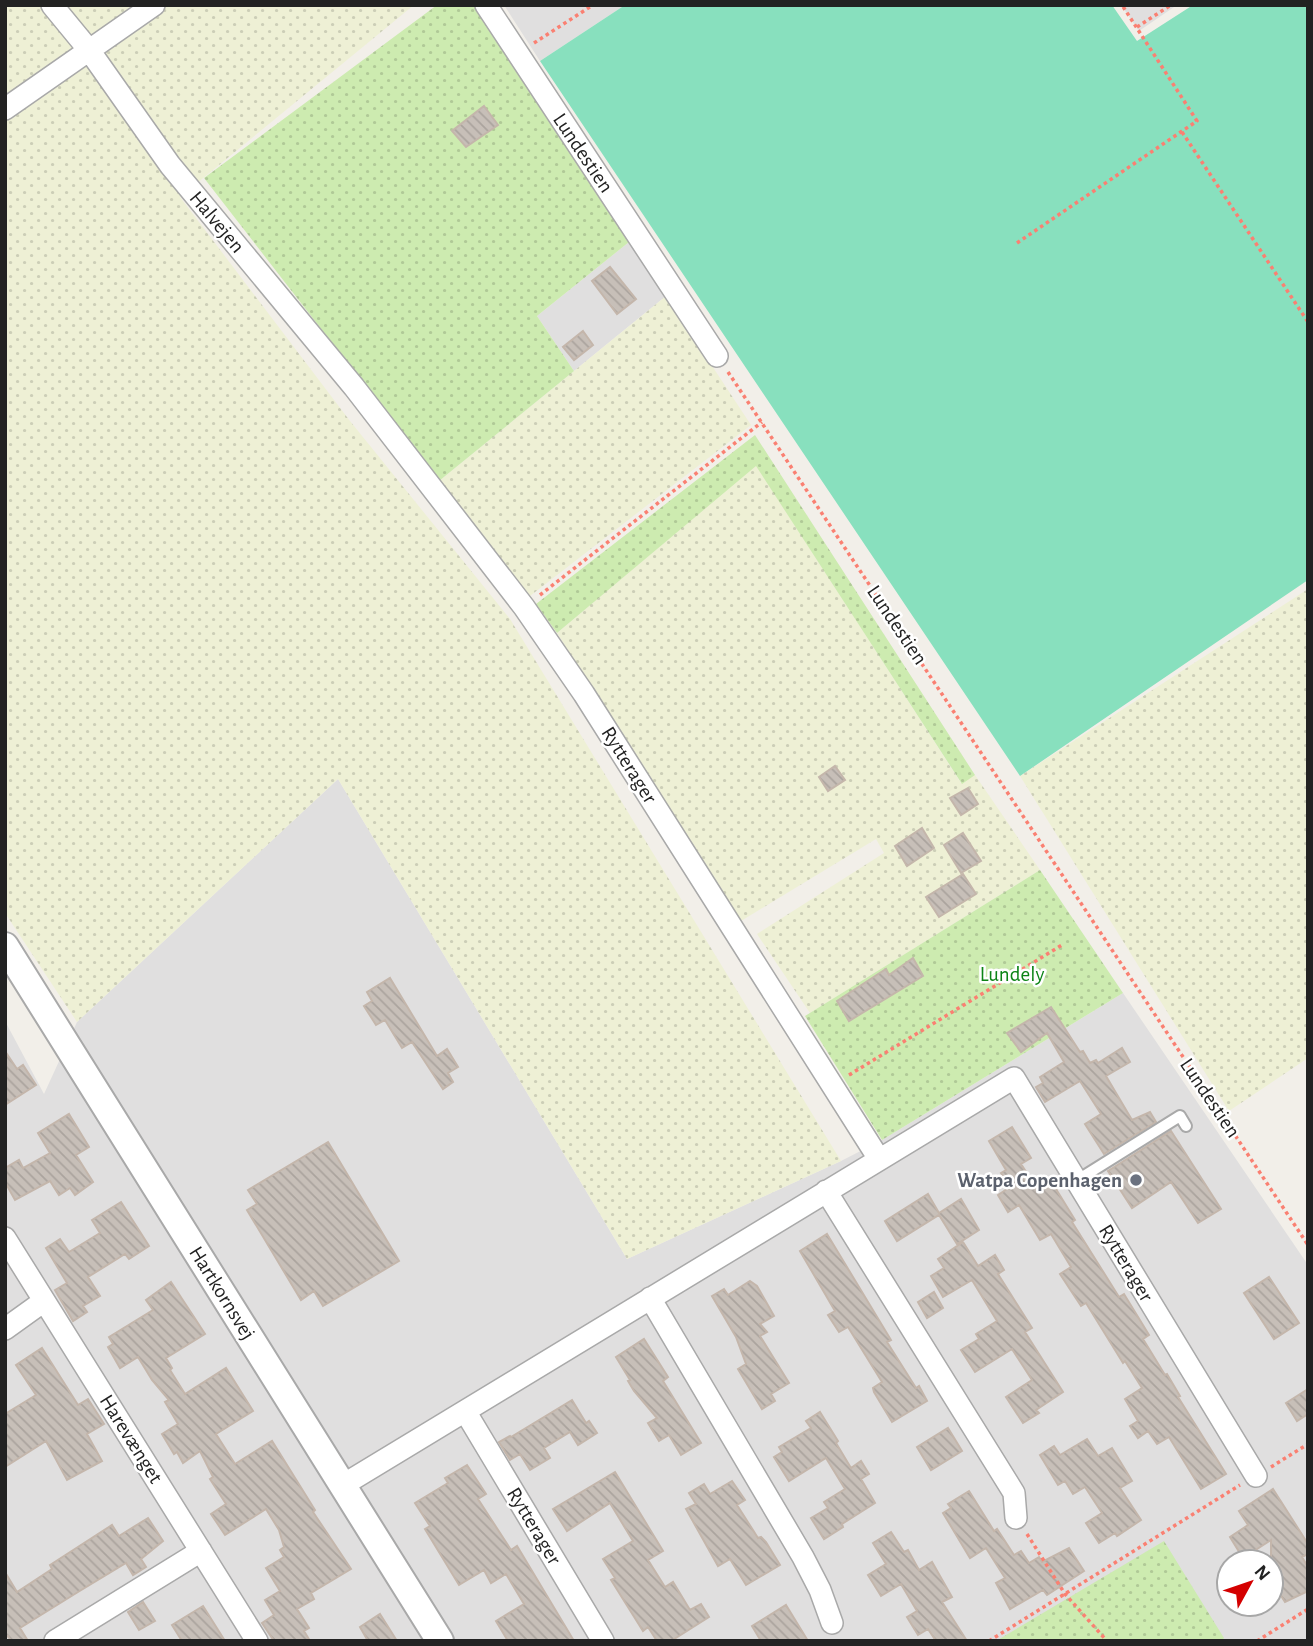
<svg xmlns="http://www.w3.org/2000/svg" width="1313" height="1646" font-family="'Alegreya Sans',sans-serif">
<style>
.residential{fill:#e0dfdf;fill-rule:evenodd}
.farmland{fill:url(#farmland-dots)}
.grass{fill:url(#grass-dots)}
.pitch{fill:#88e0be}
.building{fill:url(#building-back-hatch);stroke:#c4b6ab;stroke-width:2}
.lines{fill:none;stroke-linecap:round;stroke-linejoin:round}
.service-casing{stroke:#a9a9a9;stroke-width:14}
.minor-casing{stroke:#a9a9a9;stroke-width:24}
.tertiary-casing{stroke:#a9a9a9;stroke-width:30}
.path{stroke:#fa8072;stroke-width:3.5;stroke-dasharray:3.5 3.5;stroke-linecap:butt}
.service{stroke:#fff;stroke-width:10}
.minor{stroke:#fff;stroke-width:21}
.tertiary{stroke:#fff;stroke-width:26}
.worship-dot{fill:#6b7280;stroke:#fff;stroke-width:2.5}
.labels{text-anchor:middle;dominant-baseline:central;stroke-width:5;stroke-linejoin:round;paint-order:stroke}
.street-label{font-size:21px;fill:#222;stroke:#fff}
.park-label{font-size:21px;fill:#0c8416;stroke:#fff}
.worship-label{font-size:21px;font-weight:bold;fill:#5b616d;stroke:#fff;text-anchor:end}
</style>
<defs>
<pattern id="farmland-dots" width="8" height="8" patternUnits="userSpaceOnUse" patternTransform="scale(1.75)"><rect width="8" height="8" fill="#eef0d5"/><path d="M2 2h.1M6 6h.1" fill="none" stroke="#ccceb7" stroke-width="1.8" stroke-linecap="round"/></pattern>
<pattern id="grass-dots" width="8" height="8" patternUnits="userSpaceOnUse" patternTransform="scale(1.75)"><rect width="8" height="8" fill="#cdebb0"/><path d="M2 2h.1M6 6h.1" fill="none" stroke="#b0c997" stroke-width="1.8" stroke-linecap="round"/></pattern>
<pattern id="building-back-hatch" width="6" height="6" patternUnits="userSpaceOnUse" patternTransform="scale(1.75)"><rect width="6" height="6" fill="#c7bfb8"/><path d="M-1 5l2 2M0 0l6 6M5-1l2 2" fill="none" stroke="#aba49e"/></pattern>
</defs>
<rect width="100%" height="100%" fill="#f2efe9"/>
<!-- residential -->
<path class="residential" d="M 504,5 L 625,5 L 540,61 Z
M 1121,5 L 1177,5 L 1139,31 Z
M 629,242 L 666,296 L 574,371 L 537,316 Z
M 338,779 L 627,1259 L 841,1161 L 882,1140 L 1123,993 L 1308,1265 L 1308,1641 L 5,1641 L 5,1021 L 44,1094 L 77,1022 ZM 1229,1562 L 1271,1562 L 1271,1604 L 1229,1604 Z"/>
<!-- farmland -->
<path class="farmland" d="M 5,5 L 414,5 L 180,197 L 350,421 L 510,619 L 841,1161 L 627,1259 L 338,779 L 77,1022 L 5,913 Z
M 666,296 L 751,425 L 530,596 L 439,481 Z
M 756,465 L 961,783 L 975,775 L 1040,870 L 810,1013 L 757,934 L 884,853 L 876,839 L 741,921 L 557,633 Z
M 1308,589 L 1308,1058 L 1229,1111 L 1020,776 Z"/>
<!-- grass -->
<path class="grass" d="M 437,5 L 478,5 L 629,242 L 537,316 L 574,371 L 439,481 L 204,178 Z
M 755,435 L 975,775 L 962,784 L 756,466 L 557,633 L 536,604 Z
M 1040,870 L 1123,993 L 882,1140 L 805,1016 Z
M 1164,1541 L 1224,1638 L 1221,1641 L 996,1641 Z"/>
<!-- pitch -->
<path class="pitch" d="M 625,5 L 1112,5 L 1137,41 L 1193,5 L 1308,5 L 1308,580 L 1020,776 L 540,61 Z"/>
<!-- building -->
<path class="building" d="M 484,106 L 498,125 L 466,147 L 452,131 Z
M 610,267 L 636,299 L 617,314 L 592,281 Z
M 583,331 L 593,345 L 574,360 L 563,347 Z
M 835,766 L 845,780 L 828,791 L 819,777 Z
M 968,788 L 978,804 L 961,815 L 950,798 Z
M 922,828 L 934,848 L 907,866 L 895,846 Z
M 963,833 L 981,861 L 961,873 L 944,845 Z
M 963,874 L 976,894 L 939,917 L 926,897 Z
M 913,958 L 923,976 L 849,1021 L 837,1001 L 886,969 L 889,975 Z
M 390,978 L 437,1056 L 447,1049 L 458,1067 L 448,1073 L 453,1082 L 443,1089 L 412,1042 L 402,1048 L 385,1020 L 376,1025 L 364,1006 L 372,1001 L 367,992 Z
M 1051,1007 L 1080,1052 L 1083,1051 L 1090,1063 L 1096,1060 L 1098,1063 L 1122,1048 L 1130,1062 L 1106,1076 L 1132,1120 L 1150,1112 L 1156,1122 L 1104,1154 L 1085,1124 L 1101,1114 L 1080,1081 L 1045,1102 L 1036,1087 L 1043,1083 L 1040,1077 L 1064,1062 L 1047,1033 L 1021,1052 L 1007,1033 Z
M 5,1051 L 17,1069 L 23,1065 L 36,1085 L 5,1105 Z
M 69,1114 L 89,1147 L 76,1155 L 93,1182 L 75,1195 L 70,1188 L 59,1195 L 50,1181 L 15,1200 L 5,1182 L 5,1168 L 19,1160 L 23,1168 L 50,1153 L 38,1133 Z
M 1012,1127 L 1031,1158 L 1021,1164 L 1038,1190 L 1051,1181 L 1075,1220 L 1072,1222 L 1119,1297 L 1124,1294 L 1149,1335 L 1143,1339 L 1165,1375 L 1167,1374 L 1180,1396 L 1178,1397 L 1226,1474 L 1201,1489 L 1169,1437 L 1157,1444 L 1148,1431 L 1138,1438 L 1130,1426 L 1138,1421 L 1125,1399 L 1142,1388 L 1125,1361 L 1123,1363 L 1086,1303 L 1081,1306 L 1060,1274 L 1071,1267 L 1051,1234 L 1040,1240 L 1019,1205 L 1008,1212 L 998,1195 L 1010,1187 L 1001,1173 L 1006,1170 L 989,1141 Z
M 1171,1131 L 1221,1209 L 1198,1223 L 1171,1182 L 1132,1208 L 1108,1171 Z
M 328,1142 L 399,1261 L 323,1306 L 314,1291 L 301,1300 L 247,1210 L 257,1204 L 248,1190 Z
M 928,1194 L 939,1213 L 961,1199 L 979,1230 L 957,1244 L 939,1215 L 897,1241 L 885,1221 Z
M 121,1202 L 149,1246 L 129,1259 L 125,1254 L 88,1277 L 100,1296 L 83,1306 L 87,1312 L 73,1321 L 55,1290 L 67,1283 L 46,1248 L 60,1239 L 69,1252 L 100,1233 L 92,1220 Z
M 827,1234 L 891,1340 L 887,1342 L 916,1388 L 919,1386 L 927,1401 L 892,1422 L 874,1392 L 873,1388 L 882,1382 L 848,1327 L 839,1332 L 828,1315 L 835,1311 L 800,1251 Z
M 963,1242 L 978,1266 L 995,1255 L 1004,1270 L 998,1274 L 1032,1328 L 1025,1332 L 1063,1392 L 1036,1410 L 1039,1413 L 1023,1423 L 1006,1397 L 1032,1380 L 1012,1349 L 975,1372 L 961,1350 L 979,1339 L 976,1334 L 997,1321 L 972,1280 L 943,1297 L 931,1276 L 944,1268 L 938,1259 Z
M 1269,1277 L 1299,1323 L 1274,1339 L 1244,1293 Z
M 750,1281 L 757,1286 L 774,1316 L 760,1324 L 767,1332 L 760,1336 L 789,1383 L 771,1394 L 775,1401 L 762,1409 L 738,1369 L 746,1364 L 736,1337 L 712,1296 L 724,1289 L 728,1295 Z
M 171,1282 L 205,1334 L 166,1358 L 172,1368 L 170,1370 L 185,1394 L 226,1368 L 253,1411 L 216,1434 L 235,1464 L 272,1441 L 315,1510 L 313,1512 L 351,1569 L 311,1593 L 314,1599 L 297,1609 L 309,1628 L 304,1631 L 310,1641 L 274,1641 L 262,1623 L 274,1615 L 265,1600 L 280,1591 L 266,1568 L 284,1557 L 280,1550 L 284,1547 L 279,1530 L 266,1509 L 225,1535 L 211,1514 L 226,1504 L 210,1479 L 213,1477 L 200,1451 L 183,1463 L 177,1452 L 174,1454 L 162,1434 L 178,1424 L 165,1402 L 169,1400 L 152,1380 L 138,1357 L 120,1368 L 108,1347 L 113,1344 L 109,1337 L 153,1310 L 146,1300 Z
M 934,1292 L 943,1308 L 927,1318 L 918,1302 Z
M 644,1339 L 668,1377 L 663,1381 L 701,1443 L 681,1455 L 669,1435 L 659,1441 L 648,1423 L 657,1418 L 634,1391 L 628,1381 L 630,1380 L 616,1357 Z
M 42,1348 L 78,1405 L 88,1399 L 104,1424 L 87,1434 L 102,1461 L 67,1480 L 46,1441 L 5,1467 L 5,1414 L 36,1395 L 16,1365 Z
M 1308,1389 L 1308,1414 L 1297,1421 L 1286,1403 Z
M 572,1400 L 586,1423 L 589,1421 L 597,1433 L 578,1445 L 570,1432 L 544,1448 L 550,1458 L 530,1470 L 520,1454 L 510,1460 L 499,1442 L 510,1436 L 511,1437 Z
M 820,1412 L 838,1441 L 836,1443 L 851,1468 L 861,1461 L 869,1474 L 861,1479 L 875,1503 L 842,1524 L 843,1527 L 824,1539 L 811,1518 L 828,1508 L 824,1502 L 845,1489 L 826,1458 L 789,1481 L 774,1457 L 782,1452 L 779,1447 L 811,1428 L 806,1421 Z
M 948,1428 L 962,1451 L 931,1470 L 917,1447 Z
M 1087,1439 L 1098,1456 L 1112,1448 L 1132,1481 L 1120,1488 L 1141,1520 L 1117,1536 L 1115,1533 L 1099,1543 L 1086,1523 L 1102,1513 L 1085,1487 L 1073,1494 L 1065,1481 L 1058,1485 L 1040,1455 L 1054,1446 L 1060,1455 Z
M 467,1465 L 486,1494 L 478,1499 L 511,1550 L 517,1546 L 574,1641 L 508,1641 L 496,1621 L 524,1604 L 506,1574 L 491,1583 L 484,1570 L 459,1585 L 425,1529 L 430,1526 L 415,1503 L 448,1483 L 445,1478 Z
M 615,1472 L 663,1551 L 648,1560 L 665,1587 L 673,1582 L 690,1610 L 701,1604 L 709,1617 L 671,1641 L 657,1641 L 648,1627 L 643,1631 L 611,1580 L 615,1578 L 603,1559 L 633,1541 L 610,1503 L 567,1531 L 553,1509 Z
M 732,1481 L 745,1500 L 737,1505 L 758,1538 L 761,1537 L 766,1542 L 780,1565 L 746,1585 L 730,1559 L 718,1566 L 686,1509 L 696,1504 L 689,1493 L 704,1484 L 710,1494 Z
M 1273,1489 L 1308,1544 L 1308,1554 L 1302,1557 L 1308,1567 L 1308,1591 L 1285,1602 L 1271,1580 L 1271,1540 L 1243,1558 L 1230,1537 L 1248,1525 L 1239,1511 Z
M 969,1491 L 994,1531 L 997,1529 L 1014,1555 L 1021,1551 L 1029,1563 L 1039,1557 L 1042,1562 L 1069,1548 L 1084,1571 L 1047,1595 L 1043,1590 L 1010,1609 L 996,1583 L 1005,1578 L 986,1548 L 970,1558 L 943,1513 L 951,1508 L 948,1504 Z
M 148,1518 L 163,1541 L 141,1559 L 146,1567 L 133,1575 L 126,1563 L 78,1592 L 20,1628 L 28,1641 L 11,1641 L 8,1636 L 5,1638 L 5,1572 L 17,1592 L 52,1569 L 50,1565 L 112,1525 L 119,1536 Z
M 891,1532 L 904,1552 L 908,1550 L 919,1570 L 932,1562 L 952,1597 L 942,1602 L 967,1641 L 936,1641 L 928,1629 L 918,1635 L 907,1617 L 917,1611 L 901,1584 L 881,1596 L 868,1575 L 886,1564 L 873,1543 Z
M 143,1602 L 155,1621 L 139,1630 L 128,1612 Z
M 786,1605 L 808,1641 L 761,1641 L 752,1626 Z
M 203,1606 L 225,1641 L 182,1641 L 172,1625 Z
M 380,1614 L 397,1641 L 368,1641 L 360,1627 Z"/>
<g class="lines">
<!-- service casing -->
<g class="service-casing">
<path id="service" d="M 1076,1181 L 1180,1116 L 1186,1126"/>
</g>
<!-- minor casing -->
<g class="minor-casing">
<path id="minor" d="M 52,5 L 89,50 L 170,165 L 354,387 L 524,607 L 584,694 L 879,1159
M 486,5 L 717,356
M 5,109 L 154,5
M 826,1191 L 1014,1493 L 1016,1518
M 5,1238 L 257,1641
M 650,1298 L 803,1557 L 820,1590 L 832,1623
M 5,1329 L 44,1301
M 465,1411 L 603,1641
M 343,1485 L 1014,1078 L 1256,1476
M 55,1641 L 201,1551"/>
</g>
<!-- tertiary casing -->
<g class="tertiary-casing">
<path id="tertiary" d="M 5,946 L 440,1641"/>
</g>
<!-- path -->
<path class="path" d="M 1137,27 L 1171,5
M 534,43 L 593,5
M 1182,132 L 1308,322
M 1017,243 L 1197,121 L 1122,5
M 728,372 L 1308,1245
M 540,595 L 762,422
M 849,1075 L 1062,945
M 1271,1467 L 1308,1444
M 1027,1534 L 1065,1594 L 1107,1641
M 989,1641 L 1240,1485
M 1257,1641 L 1308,1609"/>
<!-- service -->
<use href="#service" class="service"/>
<!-- minor -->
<use href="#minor" class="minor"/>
<!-- tertiary -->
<use href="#tertiary" class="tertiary"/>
</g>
<!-- markers -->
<circle class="worship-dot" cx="1136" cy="1180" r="7"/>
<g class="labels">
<!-- street labels -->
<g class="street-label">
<text transform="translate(583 153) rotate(56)">Lundestien</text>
<text transform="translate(217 222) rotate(50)">Halvejen</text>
<text transform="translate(897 625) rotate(56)">Lundestien</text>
<text transform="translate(629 765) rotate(58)">Rytterager</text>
<text transform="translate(1210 1098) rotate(56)">Lundestien</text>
<text transform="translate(1126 1263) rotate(59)">Rytterager</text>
<text transform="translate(222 1293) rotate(58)">Hartkornsvej</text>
<text transform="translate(131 1439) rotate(58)">Harevænget</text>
<text transform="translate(534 1526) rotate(59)">Rytterager</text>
</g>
<!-- park labels -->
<g class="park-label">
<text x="1012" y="974">Lundely</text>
</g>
<!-- worship labels -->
<g class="worship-label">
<text x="1122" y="1180">Watpa Copenhagen</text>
</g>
</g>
<!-- border -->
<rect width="1313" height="1646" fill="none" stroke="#222222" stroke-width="14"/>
<!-- north arrow -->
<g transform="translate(1250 1583) rotate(50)"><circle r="33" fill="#ffffff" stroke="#a7a7a7" stroke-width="2"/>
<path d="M0-5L12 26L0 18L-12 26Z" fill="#d40000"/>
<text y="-10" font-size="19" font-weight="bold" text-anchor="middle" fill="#222222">N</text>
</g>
</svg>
